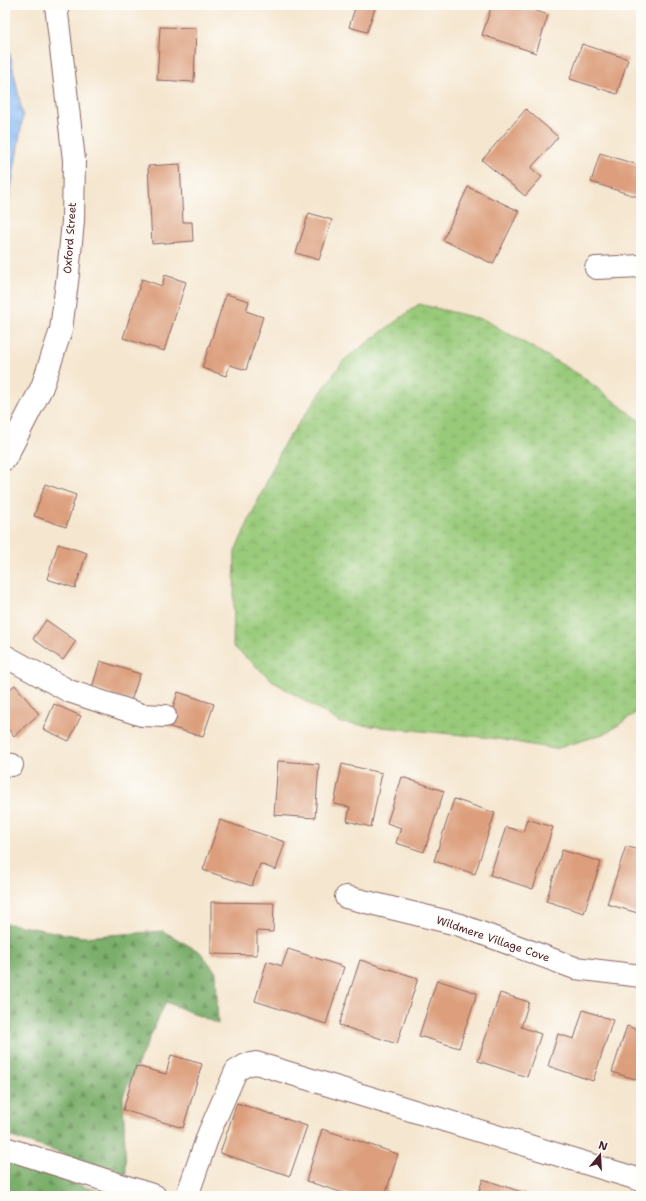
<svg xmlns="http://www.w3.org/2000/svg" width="646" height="1201" font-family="'Shantell Sans',sans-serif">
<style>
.forest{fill:url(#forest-firs);stroke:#62664a}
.wetland{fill:url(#wetland-marsh);stroke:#727452}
.water{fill:url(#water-ripples);stroke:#6a6c90}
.building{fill:#dc9e7b}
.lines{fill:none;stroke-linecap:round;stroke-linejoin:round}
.street-casing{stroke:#866564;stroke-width:24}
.street{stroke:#fff;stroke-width:22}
.labels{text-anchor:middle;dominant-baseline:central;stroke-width:4;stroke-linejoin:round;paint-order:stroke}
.street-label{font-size:11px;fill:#4a1f2b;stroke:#fdfcf7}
</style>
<defs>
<pattern id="forest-firs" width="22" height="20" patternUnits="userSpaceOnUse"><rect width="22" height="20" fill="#7aae6a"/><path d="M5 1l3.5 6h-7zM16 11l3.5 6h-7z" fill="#668d57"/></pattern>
<pattern id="wetland-marsh" width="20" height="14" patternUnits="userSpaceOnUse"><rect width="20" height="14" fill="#99ca7a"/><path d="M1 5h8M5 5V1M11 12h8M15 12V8" fill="none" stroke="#85ad6a"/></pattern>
<pattern id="water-ripples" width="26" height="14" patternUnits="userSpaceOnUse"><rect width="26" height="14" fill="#89b9f4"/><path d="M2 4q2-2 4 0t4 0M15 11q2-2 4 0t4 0" fill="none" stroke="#7296c6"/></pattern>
</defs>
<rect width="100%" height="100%" fill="#fdfcf7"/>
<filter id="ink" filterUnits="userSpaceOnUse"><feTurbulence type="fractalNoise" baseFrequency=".025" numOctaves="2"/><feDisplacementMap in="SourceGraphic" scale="8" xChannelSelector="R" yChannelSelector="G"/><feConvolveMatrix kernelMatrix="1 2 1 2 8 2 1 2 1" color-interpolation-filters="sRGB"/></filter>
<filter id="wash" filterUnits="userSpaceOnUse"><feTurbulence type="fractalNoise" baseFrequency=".012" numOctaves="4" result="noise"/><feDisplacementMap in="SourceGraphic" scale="16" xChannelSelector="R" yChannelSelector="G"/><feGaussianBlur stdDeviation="0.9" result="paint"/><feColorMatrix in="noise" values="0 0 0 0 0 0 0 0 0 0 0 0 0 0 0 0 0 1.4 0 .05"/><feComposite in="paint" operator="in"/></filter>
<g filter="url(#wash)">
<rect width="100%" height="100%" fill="#f5e6cf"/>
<!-- forest -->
<path class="forest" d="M 5,923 L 82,937 L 163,931 L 200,952 L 216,972 L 218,1024 L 166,1002 L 123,1096 L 126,1174 L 5,1135 Z
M 5,1161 L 114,1196 L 5,1196 Z"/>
<!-- wetland -->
<path class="wetland" d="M 419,304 L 485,320 L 580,375 L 641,422 L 641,709 L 607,733 L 555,749 L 492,738 L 341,723 L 274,682 L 233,646 L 235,551 L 284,444 L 344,360 Z"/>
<!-- water -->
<path class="water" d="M 5,31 L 23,116 L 5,225 Z"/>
<g id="blocks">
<!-- building -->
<path class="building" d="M 356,5 L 376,5 L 367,32 L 349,27 Z
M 492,5 L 519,5 L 548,15 L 536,53 L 482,35 Z
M 160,27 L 196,28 L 194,82 L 157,80 Z
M 582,44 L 628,59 L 617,94 L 570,79 Z
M 526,109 L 558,137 L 531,168 L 542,177 L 525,196 L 482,160 Z
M 600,153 L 641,166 L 641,198 L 591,182 Z
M 180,164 L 183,222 L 192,222 L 193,241 L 152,244 L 148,166 Z
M 468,187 L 519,211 L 493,264 L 443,240 Z
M 309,213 L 332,220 L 319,260 L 296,253 Z
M 165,275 L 186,282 L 164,351 L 123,338 L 142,279 L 162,286 Z
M 226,294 L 249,301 L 246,311 L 263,317 L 246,370 L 230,365 L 226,376 L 202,368 Z
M 45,484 L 76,495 L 66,527 L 34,516 Z
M 58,544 L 87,553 L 75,588 L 47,579 Z
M 46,620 L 76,641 L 63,660 L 33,639 Z
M 100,661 L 140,674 L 131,701 L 92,688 Z
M 15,685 L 39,714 L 14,736 L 5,725 L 5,693 Z
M 178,692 L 214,704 L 203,737 L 167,726 Z
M 54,704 L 81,716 L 69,741 L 43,729 Z
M 278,761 L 319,764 L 315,818 L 274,815 Z
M 342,764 L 382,773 L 371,827 L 347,821 L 350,807 L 334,804 Z
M 402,777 L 444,791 L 424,852 L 396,843 L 401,828 L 387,823 Z
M 454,799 L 495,813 L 475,874 L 434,861 Z
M 527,819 L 553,827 L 533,889 L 490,875 L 506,827 L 523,832 Z
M 220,820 L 285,842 L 276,870 L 260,864 L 252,886 L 203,870 Z
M 626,846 L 641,851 L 641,914 L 607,904 Z
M 562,850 L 601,862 L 584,913 L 546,901 Z
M 211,902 L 274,903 L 273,932 L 257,931 L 257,955 L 211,954 Z
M 288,949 L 344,967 L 326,1024 L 255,1001 L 267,961 L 282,966 Z
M 360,960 L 418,978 L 397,1044 L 339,1025 Z
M 437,980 L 477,993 L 459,1048 L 419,1036 Z
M 500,993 L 529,1002 L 521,1027 L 541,1034 L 527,1077 L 478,1061 Z
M 583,1010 L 613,1020 L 593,1081 L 548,1066 L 558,1034 L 574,1039 Z
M 627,1026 L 641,1031 L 641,1081 L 612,1072 Z
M 171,1055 L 202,1064 L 183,1128 L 123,1110 L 136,1066 L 166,1074 Z
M 237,1103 L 307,1126 L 290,1176 L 220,1153 Z
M 322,1129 L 398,1154 L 385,1196 L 353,1196 L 306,1181 Z
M 483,1179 L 533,1196 L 477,1196 Z"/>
</g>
</g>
<g filter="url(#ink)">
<use href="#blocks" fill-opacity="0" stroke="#866564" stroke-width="1"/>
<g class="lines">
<!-- street casing -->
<g class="street-casing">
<path id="street" d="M 596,268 L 641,266
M 5,459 L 42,387 L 61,330 L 68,274 L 73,221 L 74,160 L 56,5
M 5,656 L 69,691 L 142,715 L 165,716
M 5,764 L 12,765
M 346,897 L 457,924 L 575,968 L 641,976
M 5,1148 L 155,1196
M 187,1196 L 209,1133 L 236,1071 L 246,1065 L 256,1063 L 641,1180"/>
</g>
<!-- street -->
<use href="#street" class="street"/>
</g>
</g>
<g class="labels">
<!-- street labels -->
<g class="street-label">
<text transform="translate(70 238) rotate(-86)">Oxford Street</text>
<text transform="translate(493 939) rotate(19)">Wildmere Village Cove</text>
</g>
</g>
<!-- margin -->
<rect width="646" height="1201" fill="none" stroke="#fdfcf7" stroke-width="20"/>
<!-- north arrow -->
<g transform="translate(600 1155) rotate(18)" stroke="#fdfcf7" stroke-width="3" paint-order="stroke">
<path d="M0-3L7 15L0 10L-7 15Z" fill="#4a1f2b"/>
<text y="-6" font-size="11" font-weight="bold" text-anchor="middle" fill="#4a1f2b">N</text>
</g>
</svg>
